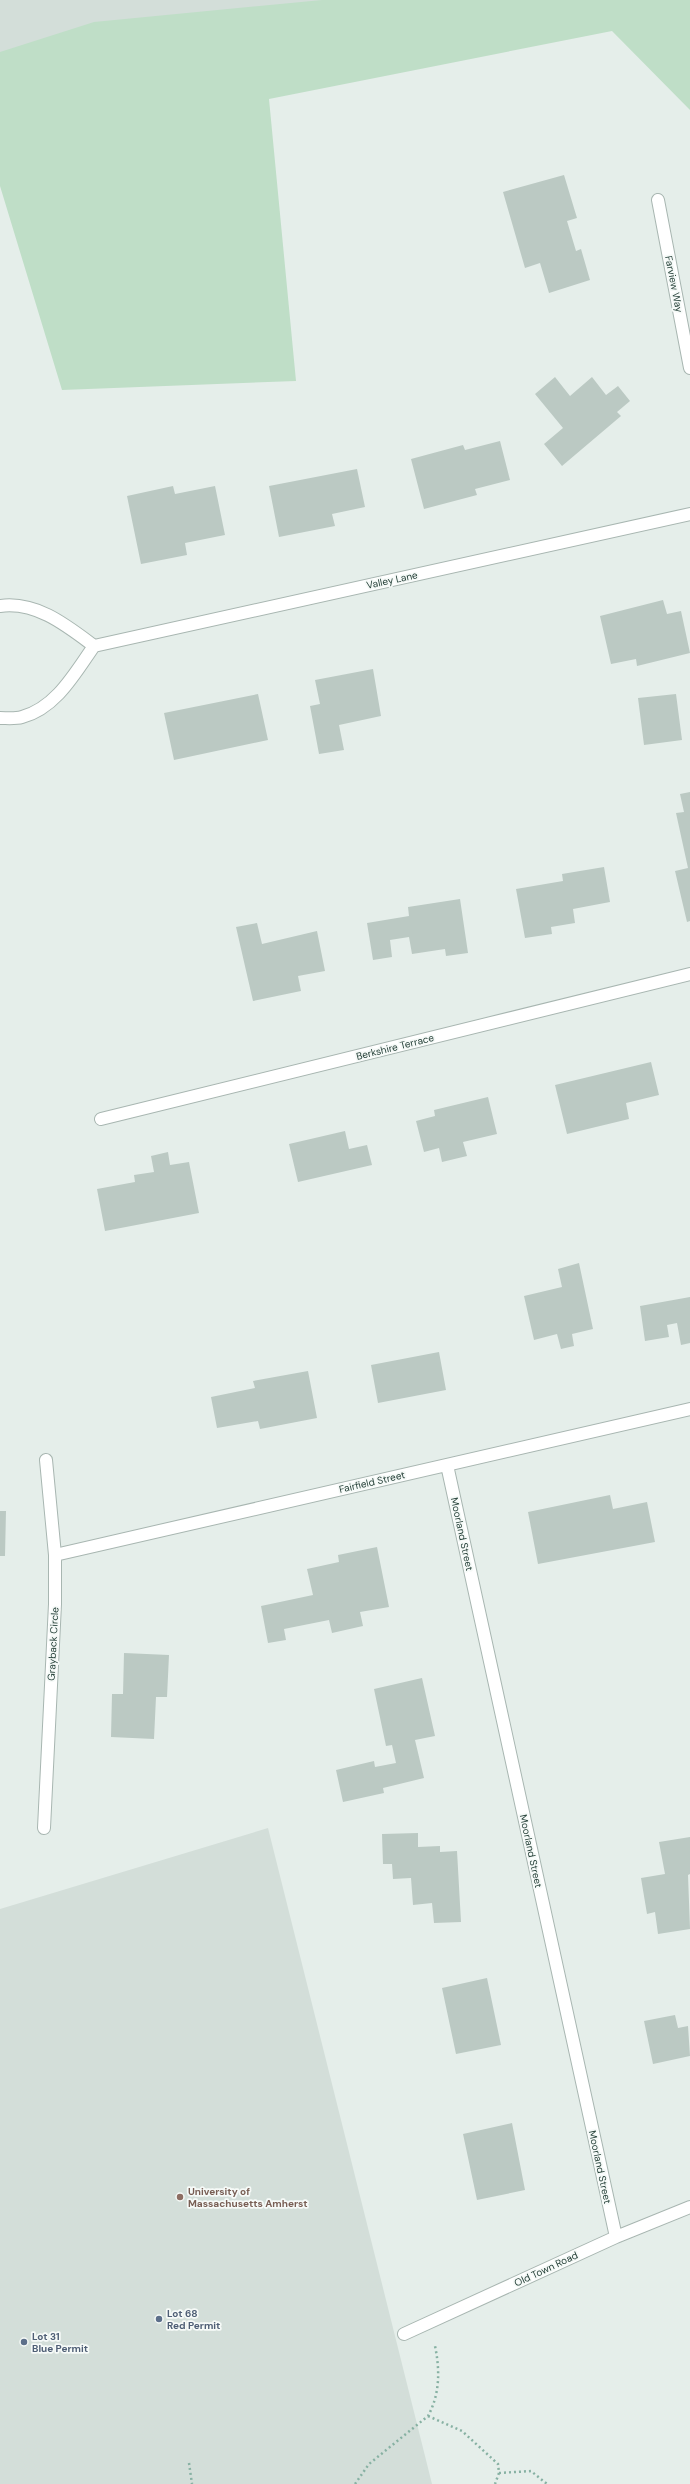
<svg xmlns="http://www.w3.org/2000/svg" width="690" height="2484" font-family="'DM Sans',sans-serif">
<style>
.built{fill:#d3ded9}
.green{fill:#bfdec7}
.building{fill:#bbc9c3}
.lines{fill:none;stroke-linecap:round;stroke-linejoin:round}
.minor-casing{stroke:#a8b6b1;stroke-width:14}
.path{stroke:#87b1a3;stroke-width:2.5;stroke-dasharray:2 3;stroke-linecap:butt}
.minor{stroke:#fff;stroke-width:12}
.education-dot{fill:#8d6e63;stroke:#f6faf8;stroke-width:1.5}
.service-dot{fill:#5c6f8a;stroke:#f6faf8;stroke-width:1.5}
.labels{text-anchor:middle;dominant-baseline:central;stroke-width:3.5;stroke-linejoin:round;paint-order:stroke}
.street-label{font-size:10px;fill:#254038;stroke:#f6faf8}
.education-label{font-size:10px;font-weight:bold;fill:#785e54;stroke:#f6faf8;text-anchor:start}
.service-label{font-size:10px;font-weight:bold;fill:#4e5e75;stroke:#f6faf8;text-anchor:start}
</style>
<rect width="100%" height="100%" fill="#e5eeea"/>
<!-- built -->
<path class="built" d="M 0,0 L 591,0 L 0,86 Z
M 268,1828 L 432,2484 L 0,2484 L 0,1909 Z"/>
<!-- green -->
<path class="green" d="M 322,0 L 690,0 L 690,110 L 612,31 L 269,99 L 296,381 L 62,390 L 0,186 L 0,52 L 94,22 Z"/>
<!-- building -->
<path class="building" d="M 564,175 L 577,218 L 567,221 L 576,251 L 581,249 L 590,280 L 549,293 L 540,263 L 525,268 L 503,192 Z
M 555,377 L 570,396 L 592,377 L 606,395 L 618,386 L 630,401 L 617,412 L 621,416 L 562,466 L 544,444 L 563,428 L 535,394 Z
M 500,441 L 510,480 L 475,489 L 477,495 L 424,509 L 411,459 L 463,445 L 465,450 Z
M 357,469 L 365,507 L 332,514 L 335,526 L 279,537 L 269,486 Z
M 173,486 L 175,494 L 215,486 L 225,535 L 185,543 L 187,555 L 141,564 L 127,496 Z
M 663,600 L 667,614 L 681,611 L 690,653 L 637,666 L 636,659 L 611,664 L 600,616 Z
M 373,669 L 381,716 L 339,725 L 344,750 L 319,754 L 310,706 L 320,704 L 315,680 Z
M 258,694 L 268,740 L 174,760 L 164,713 Z
M 676,694 L 682,740 L 644,745 L 638,698 Z
M 690,792 L 690,921 L 687,922 L 675,871 L 688,868 L 676,813 L 684,812 L 680,794 Z
M 604,867 L 610,902 L 573,909 L 575,923 L 551,927 L 552,934 L 525,938 L 516,889 L 563,881 L 562,874 Z
M 460,899 L 468,953 L 446,956 L 445,949 L 412,954 L 409,937 L 390,940 L 392,957 L 373,960 L 367,923 L 409,916 L 408,907 Z
M 257,923 L 262,944 L 317,931 L 325,971 L 298,976 L 301,991 L 253,1001 L 236,927 Z
M 651,1062 L 659,1095 L 626,1103 L 629,1119 L 567,1134 L 555,1085 Z
M 488,1097 L 497,1134 L 463,1142 L 467,1156 L 442,1162 L 439,1148 L 424,1152 L 416,1121 L 435,1116 L 434,1110 Z
M 345,1131 L 349,1149 L 367,1145 L 372,1165 L 298,1182 L 289,1144 Z
M 168,1152 L 170,1165 L 189,1162 L 199,1213 L 105,1231 L 97,1189 L 135,1182 L 134,1175 L 154,1172 L 151,1156 Z
M 579,1263 L 593,1329 L 572,1334 L 574,1346 L 561,1349 L 557,1334 L 534,1340 L 524,1296 L 562,1287 L 558,1269 Z
M 690,1297 L 690,1343 L 681,1345 L 677,1323 L 667,1325 L 669,1337 L 645,1341 L 640,1306 Z
M 439,1352 L 446,1390 L 378,1403 L 371,1365 Z
M 308,1371 L 317,1418 L 260,1429 L 258,1421 L 217,1428 L 211,1397 L 255,1388 L 253,1381 Z
M 610,1495 L 613,1509 L 647,1502 L 655,1542 L 538,1564 L 528,1512 Z
M 0,1511 L 6,1511 L 5,1556 L 0,1556 Z
M 377,1547 L 389,1607 L 360,1612 L 363,1626 L 332,1633 L 329,1620 L 284,1629 L 286,1640 L 268,1643 L 261,1606 L 313,1595 L 307,1569 L 339,1562 L 338,1555 Z
M 124,1653 L 169,1655 L 167,1697 L 156,1697 L 154,1739 L 111,1737 L 112,1694 L 123,1694 Z
M 422,1678 L 435,1736 L 415,1740 L 424,1778 L 383,1788 L 384,1793 L 343,1802 L 336,1770 L 374,1761 L 375,1767 L 396,1763 L 392,1745 L 386,1746 L 374,1689 Z
M 418,1833 L 418,1847 L 440,1846 L 440,1852 L 457,1851 L 461,1922 L 434,1923 L 432,1903 L 413,1905 L 411,1878 L 393,1879 L 392,1864 L 383,1864 L 382,1834 Z
M 690,1837 L 690,1874 L 688,1875 L 690,1929 L 658,1934 L 655,1912 L 647,1914 L 641,1878 L 665,1874 L 659,1842 Z
M 487,1978 L 501,2045 L 456,2054 L 442,1988 Z
M 675,2015 L 678,2028 L 688,2026 L 690,2056 L 653,2064 L 644,2021 Z
M 512,2123 L 525,2190 L 477,2200 L 463,2134 Z"/>
<g class="lines">
<!-- minor casing -->
<g class="minor-casing">
<path id="minor" d="M 658,200 L 690,368
M 0,606 C 36,601 66,625 94,646
M 0,718 C 7,718 15,719 22,717 C 56,708 75,673 94,646 L 690,514
M 101,1119 L 690,974
M 447,1465 L 616,2237
M 55,1555 L 690,1409
M 44,1828 L 55,1604 L 55,1555 L 46,1460
M 404,2334 L 616,2237 L 690,2207"/>
</g>
<!-- path -->
<path class="path" d="M 428,2416 L 462,2431 L 498,2464 L 499,2473 L 495,2484
M 189,2463 L 192,2484
M 499,2473 L 531,2471 L 547,2484
M 355,2484 L 369,2464 L 428,2416 C 440,2394 440,2370 435,2346"/>
<!-- minor -->
<use href="#minor" class="minor"/>
</g>
<!-- markers -->
<circle class="education-dot" cx="180" cy="2197" r="4"/>
<g class="service-dot">
<circle cx="159" cy="2319" r="4"/>
<circle cx="24" cy="2342" r="4"/>
</g>
<g class="labels">
<!-- street labels -->
<g class="street-label">
<text transform="translate(674 284) rotate(79)">Farview Way</text>
<text transform="translate(392 580) rotate(-12)">Valley Lane</text>
<text transform="translate(395 1047) rotate(-14)">Berkshire Terrace</text>
<text transform="translate(372 1482) rotate(-13)">Fairfield Street</text>
<text transform="translate(462 1534) rotate(78)">Moorland Street</text>
<text transform="translate(53 1644) rotate(-87)">Grayback Circle</text>
<text transform="translate(531 1851) rotate(78)">Moorland Street</text>
<text transform="translate(600 2167) rotate(78)">Moorland Street</text>
<text transform="translate(546 2269) rotate(-25)">Old Town Road</text>
</g>
<!-- education labels -->
<g class="education-label">
<text x="188" y="2191">University of<tspan x="188" dy="12">Massachusetts Amherst</tspan></text>
</g>
<!-- service labels -->
<g class="service-label">
<text x="167" y="2313">Lot 68<tspan x="167" dy="12">Red Permit</tspan></text>
<text x="32" y="2336">Lot 31<tspan x="32" dy="12">Blue Permit</tspan></text>
</g>
</g>
</svg>
